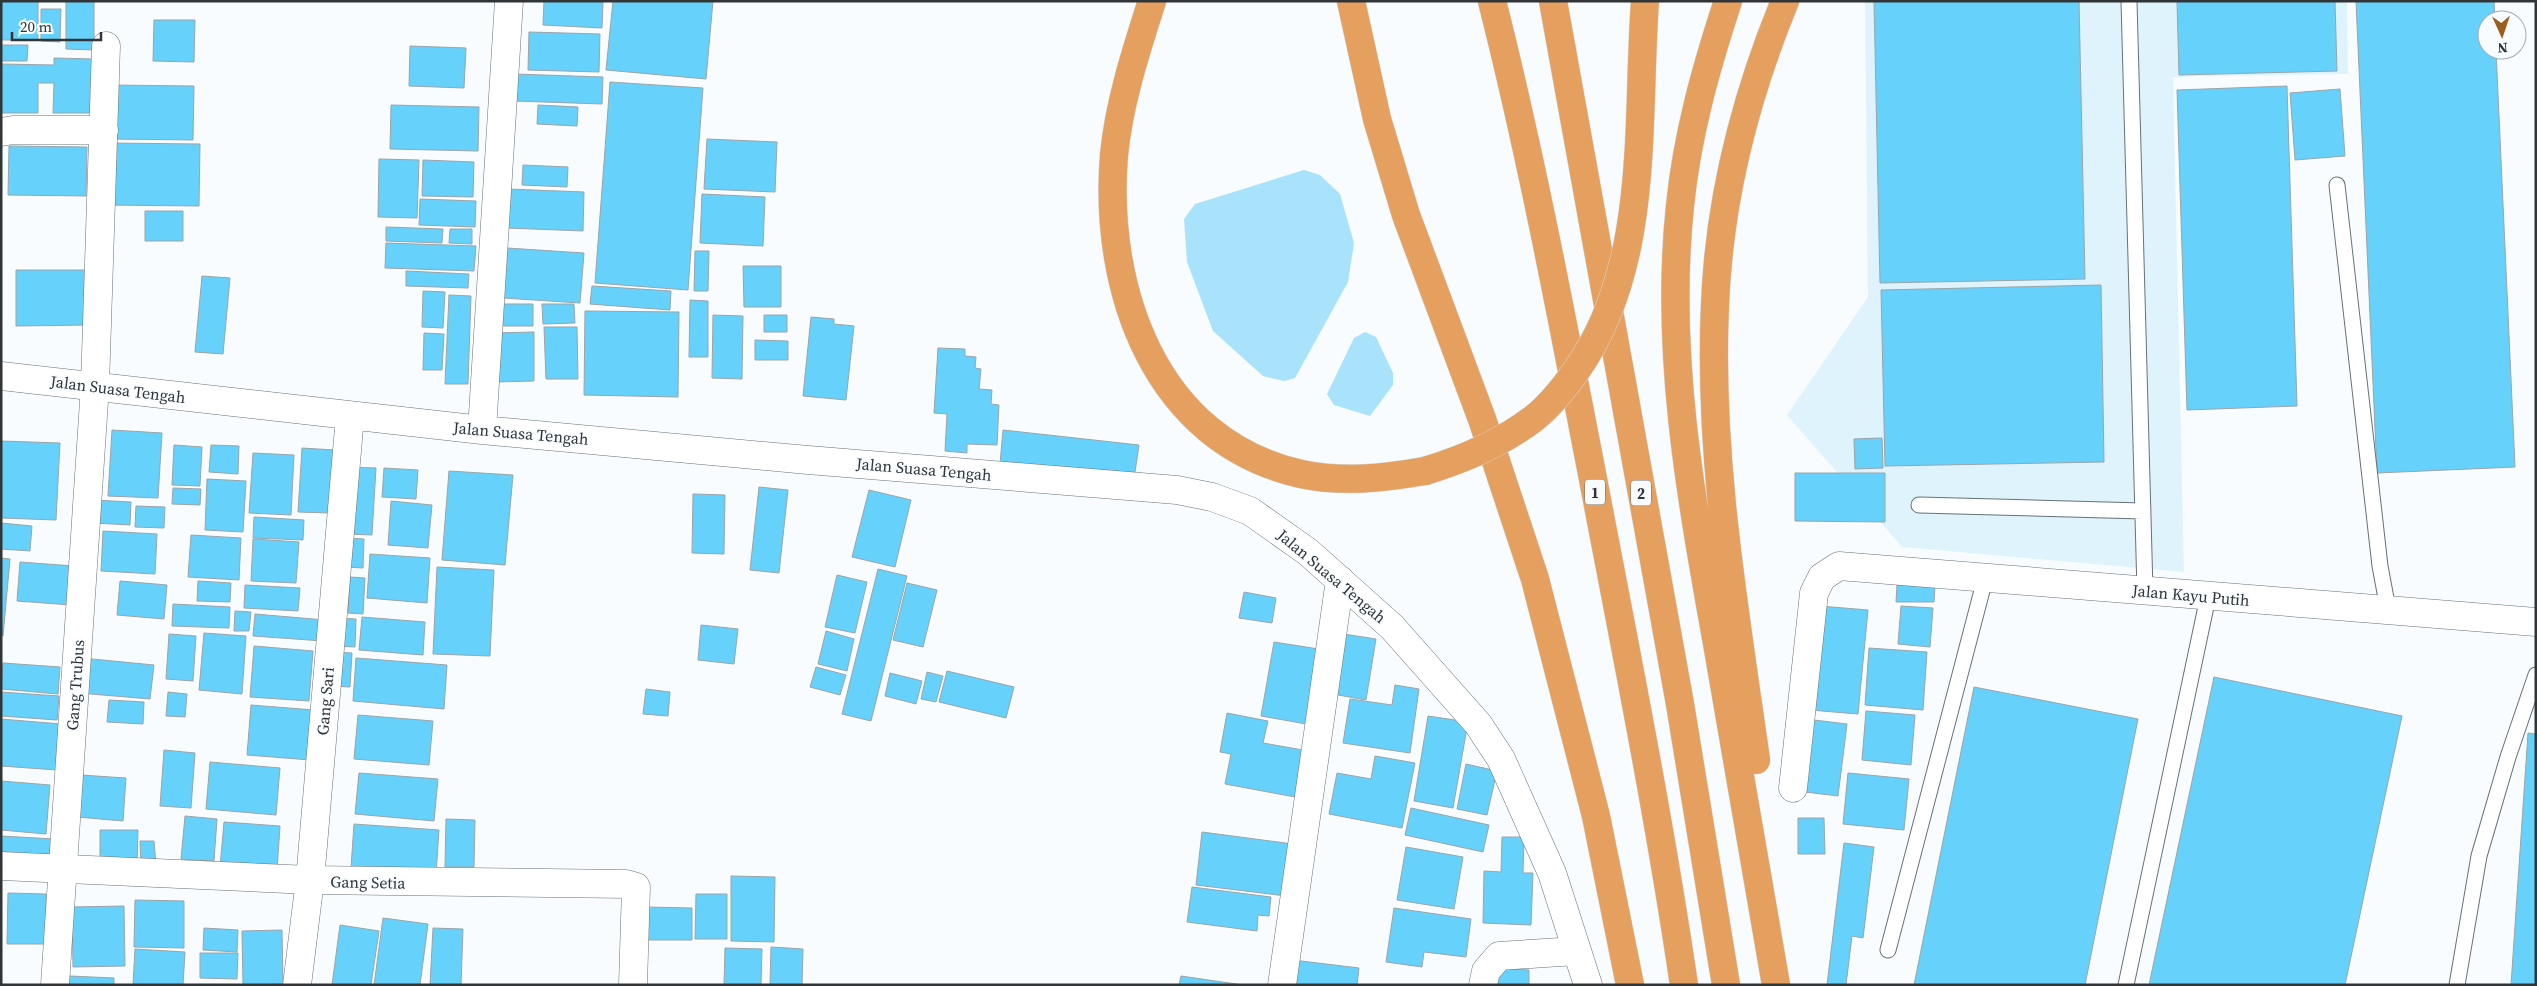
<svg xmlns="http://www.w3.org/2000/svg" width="2537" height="986" font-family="'Source Serif 4',serif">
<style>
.built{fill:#dff3fc}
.water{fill:#a8e3fb}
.building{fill:#66d2fb;stroke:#99a4a8}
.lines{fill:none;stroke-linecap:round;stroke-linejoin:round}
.service-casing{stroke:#677276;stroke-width:17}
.minor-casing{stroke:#677276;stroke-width:29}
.motorway-casing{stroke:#d6d7d7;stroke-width:29}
.service{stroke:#fff;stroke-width:15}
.minor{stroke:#fff;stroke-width:28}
.motorway{stroke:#e5a05f;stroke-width:28}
.motorway-bridge-casing{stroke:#d6d7d7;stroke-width:29;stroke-linecap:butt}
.motorway-bridge{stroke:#e5a05f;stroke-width:28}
.labels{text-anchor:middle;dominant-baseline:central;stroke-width:4;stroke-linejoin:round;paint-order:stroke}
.shield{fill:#f8fcfe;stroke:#6d7173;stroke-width:1}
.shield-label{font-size:15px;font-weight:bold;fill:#313537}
.street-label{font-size:16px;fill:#313537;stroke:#f8fcfe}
</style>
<rect width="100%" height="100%" fill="#f8fcfe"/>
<!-- built -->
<path class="built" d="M 1865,1 L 2347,1 L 2348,74 L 2173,77 L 2184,572 L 1902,547 L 1787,415 L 1868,297 Z"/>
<!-- water -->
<path class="water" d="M 1304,170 L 1320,175 L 1340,194 L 1354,243 L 1348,282 L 1295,378 L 1284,381 L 1263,376 L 1213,331 L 1187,262 L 1184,219 L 1195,204 Z
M 1365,332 L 1376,337 L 1393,373 L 1393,385 L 1370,416 L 1334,405 L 1327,394 L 1354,338 Z"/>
<!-- building -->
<path class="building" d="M 1,1 L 38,1 L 38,40 L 1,40 Z
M 66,1 L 94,1 L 94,50 L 66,49 Z
M 544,1 L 603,1 L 602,28 L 543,25 Z
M 613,1 L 713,1 L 706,79 L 606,70 Z
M 1874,1 L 2079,1 L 2085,279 L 1880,283 Z
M 2177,1 L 2335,1 L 2337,71 L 2179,75 Z
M 2356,1 L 2494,1 L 2495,20 L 2487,20 L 2487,50 L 2496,50 L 2515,467 L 2377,473 Z
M 41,9 L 61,9 L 60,42 L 41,41 Z
M 154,20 L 195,20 L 194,62 L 153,61 Z
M 529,32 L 600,34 L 599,72 L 528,70 Z
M 1,45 L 28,45 L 27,61 L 1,61 Z
M 410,46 L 466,48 L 464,88 L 409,86 Z
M 54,58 L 94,59 L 93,113 L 53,113 L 54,83 L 38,83 L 38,113 L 1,113 L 1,64 L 54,65 Z
M 515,74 L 603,77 L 602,104 L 514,101 Z
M 610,82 L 703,88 L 688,290 L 595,283 Z
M 111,85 L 194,86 L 193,140 L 110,139 Z
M 2287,86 L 2297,406 L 2187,410 L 2177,90 Z
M 2340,89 L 2345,156 L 2295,160 L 2290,93 Z
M 391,105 L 479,107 L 478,151 L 390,149 Z
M 538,105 L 578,107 L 577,126 L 537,124 Z
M 707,139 L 777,142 L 775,192 L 704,189 Z
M 108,143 L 200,144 L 199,206 L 107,205 Z
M 9,146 L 87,147 L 86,196 L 8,195 Z
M 379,159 L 419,160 L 417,218 L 378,217 Z
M 423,160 L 474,162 L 473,197 L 422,196 Z
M 523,165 L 568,167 L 567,187 L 522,185 Z
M 508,189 L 584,192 L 583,231 L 507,228 Z
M 702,194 L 765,197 L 763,246 L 700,243 Z
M 420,199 L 476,201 L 475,227 L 419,225 Z
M 145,211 L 183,211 L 183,241 L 145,241 Z
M 386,227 L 443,229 L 442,243 L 386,241 Z
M 450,229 L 472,229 L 472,244 L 449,243 Z
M 386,243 L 476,246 L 474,271 L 385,268 Z
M 507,248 L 584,253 L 580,303 L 503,298 Z
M 695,251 L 709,251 L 708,291 L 694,291 Z
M 743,266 L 781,266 L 781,307 L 744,307 Z
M 16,270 L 89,270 L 89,325 L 16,326 Z
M 406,271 L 469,274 L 468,288 L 406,286 Z
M 202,276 L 230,278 L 223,354 L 195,352 Z
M 2101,285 L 2104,462 L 1885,466 L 1881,290 Z
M 592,286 L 671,291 L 670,310 L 590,304 Z
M 423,291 L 445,292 L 443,328 L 422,327 Z
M 449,295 L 471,296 L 468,384 L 445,384 Z
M 690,300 L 708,301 L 708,357 L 689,357 Z
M 498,304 L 533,304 L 533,326 L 498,326 Z
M 542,304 L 574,304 L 575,323 L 543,324 Z
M 585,311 L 679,312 L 678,397 L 584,395 Z
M 713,315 L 743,316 L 742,379 L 712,378 Z
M 764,315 L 787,315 L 787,332 L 764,332 Z
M 811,317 L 834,319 L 834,324 L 854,326 L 846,400 L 803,396 Z
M 544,327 L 577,327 L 578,379 L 546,379 Z
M 534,332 L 534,381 L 494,382 L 493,333 Z
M 424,333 L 444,334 L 442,370 L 423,370 Z
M 755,340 L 788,341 L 788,360 L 755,360 Z
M 938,348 L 965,349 L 965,356 L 976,357 L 975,368 L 981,369 L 979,389 L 992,390 L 991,404 L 999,405 L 997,445 L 967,444 L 967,453 L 945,451 L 947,414 L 934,413 Z
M 112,430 L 162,433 L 158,498 L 108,496 Z
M 1003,430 L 1139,445 L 1134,479 L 1000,464 Z
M 1882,438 L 1883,468 L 1855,469 L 1854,439 Z
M 1,441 L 60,443 L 56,520 L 1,518 Z
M 174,445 L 202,447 L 200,486 L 172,485 Z
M 211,445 L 239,446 L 238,474 L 209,472 Z
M 302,448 L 334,450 L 330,513 L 298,512 Z
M 253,453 L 294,455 L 291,515 L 249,513 Z
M 349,467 L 376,468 L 372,535 L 346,534 Z
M 384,468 L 418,470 L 416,499 L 382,497 Z
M 449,471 L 513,475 L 505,565 L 442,560 Z
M 1795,473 L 1885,473 L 1885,522 L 1795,521 Z
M 207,479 L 246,481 L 243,532 L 205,530 Z
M 759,487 L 788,490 L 779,573 L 750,570 Z
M 173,488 L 201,489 L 200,505 L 172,504 Z
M 869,490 L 911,500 L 895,567 L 852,557 Z
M 693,494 L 725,495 L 724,554 L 692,553 Z
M 94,500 L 131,502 L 130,525 L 93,523 Z
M 391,501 L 432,505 L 428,548 L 388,545 Z
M 136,506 L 165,507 L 164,528 L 135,527 Z
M 254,517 L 304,520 L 303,540 L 253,538 Z
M 1,523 L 32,526 L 30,551 L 1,549 Z
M 103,531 L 157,534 L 155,574 L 101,571 Z
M 191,535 L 241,538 L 239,580 L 188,577 Z
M 347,538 L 364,539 L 363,568 L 345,567 Z
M 253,539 L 299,542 L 296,583 L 251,581 Z
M 370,554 L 430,558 L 427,603 L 367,598 Z
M 1,558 L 10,559 L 3,636 L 1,636 Z
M 20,562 L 74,566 L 71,605 L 17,601 Z
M 437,567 L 494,570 L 490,656 L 433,654 Z
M 878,569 L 907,576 L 871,721 L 842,714 Z
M 837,575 L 867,582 L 855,633 L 825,627 Z
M 350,577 L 365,578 L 363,614 L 348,613 Z
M 120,581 L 167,585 L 164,619 L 117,615 Z
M 198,581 L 231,583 L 230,602 L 197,601 Z
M 907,583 L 937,590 L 923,647 L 893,640 Z
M 245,585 L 300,588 L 298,611 L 244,608 Z
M 1897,585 L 1935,586 L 1934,602 L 1896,602 Z
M 1244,592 L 1276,598 L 1272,623 L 1239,618 Z
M 173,604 L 230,607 L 229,628 L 172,626 Z
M 1820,606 L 1868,610 L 1858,714 L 1810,710 Z
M 1901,606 L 1933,608 L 1930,647 L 1898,644 Z
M 235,611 L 251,612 L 249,631 L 234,631 Z
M 255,614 L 325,620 L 323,641 L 253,636 Z
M 362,617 L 425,622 L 423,655 L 359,650 Z
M 337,618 L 356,619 L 355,647 L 335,646 Z
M 701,625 L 738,629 L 734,664 L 698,660 Z
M 826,631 L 854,639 L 847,671 L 818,664 Z
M 204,633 L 246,636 L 242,694 L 199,690 Z
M 1337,633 L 1376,639 L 1366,700 L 1327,693 Z
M 169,634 L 196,636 L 193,681 L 166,679 Z
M 1274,642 L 1325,650 L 1312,725 L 1261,716 Z
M 254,646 L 313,651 L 309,701 L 250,697 Z
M 1869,648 L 1927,652 L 1923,710 L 1865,705 Z
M 332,652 L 352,653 L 350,687 L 330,686 Z
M 82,658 L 154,665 L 150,699 L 79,693 Z
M 356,658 L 447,665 L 444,709 L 353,701 Z
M 3,663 L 60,667 L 58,694 L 1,689 Z
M 816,667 L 846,675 L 840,695 L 810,687 Z
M 947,671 L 1014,687 L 1006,718 L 939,702 Z
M 927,672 L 943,676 L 936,702 L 921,699 Z
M 890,673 L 922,681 L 916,704 L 885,696 Z
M 2214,677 L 2402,716 L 2345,985 L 2149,985 Z
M 1395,685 L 1419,689 L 1410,753 L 1343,743 L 1350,699 L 1392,705 Z
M 1974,687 L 2138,719 L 2085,985 L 1914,985 Z
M 646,689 L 670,692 L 668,716 L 643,714 Z
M 1,692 L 59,696 L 57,720 L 1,716 Z
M 168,692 L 187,694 L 185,717 L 166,716 Z
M 109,700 L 144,702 L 143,724 L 107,722 Z
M 251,705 L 314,710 L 310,760 L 247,755 Z
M 1866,711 L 1915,715 L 1911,765 L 1862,760 Z
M 1227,713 L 1268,721 L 1263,743 L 1303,750 L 1295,797 L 1225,784 L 1231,754 L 1220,752 Z
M 358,715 L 433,721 L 429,765 L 354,759 Z
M 1428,716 L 1468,722 L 1453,808 L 1414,801 Z
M 1,719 L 61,724 L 57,770 L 1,766 Z
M 1806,719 L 1847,724 L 1838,796 L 1797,791 Z
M 2528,733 L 2536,734 L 2536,985 L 2511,985 Z
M 164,750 L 195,753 L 191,808 L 160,806 Z
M 1375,756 L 1415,763 L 1402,828 L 1329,814 L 1337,773 L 1371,779 Z
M 210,762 L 280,768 L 276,815 L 206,809 Z
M 1466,764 L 1497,771 L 1487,815 L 1457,809 Z
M 359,773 L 438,779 L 434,821 L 355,814 Z
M 1848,773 L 1909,779 L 1904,830 L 1843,824 Z
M 81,775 L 126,778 L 123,821 L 77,817 Z
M 1,781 L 50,785 L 46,834 L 1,830 Z
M 1411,808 L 1489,825 L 1483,852 L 1405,835 Z
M 185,816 L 217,819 L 214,861 L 181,859 Z
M 1798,818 L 1824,818 L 1825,854 L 1798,854 Z
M 446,819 L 475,820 L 474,867 L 445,867 Z
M 224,822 L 280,826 L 277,871 L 220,867 Z
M 354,824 L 439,830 L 436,875 L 351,868 Z
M 100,830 L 138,830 L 137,865 L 100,865 Z
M 1202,832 L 1293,844 L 1286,896 L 1196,885 Z
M 1,836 L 54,839 L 52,862 L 1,858 Z
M 1502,837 L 1524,837 L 1523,873 L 1533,873 L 1531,925 L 1483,923 L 1484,871 L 1501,872 Z
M 140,841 L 154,841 L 156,865 L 141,866 Z
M 1844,843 L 1874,847 L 1863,938 L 1852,936 L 1846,985 L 1827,985 Z
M 1406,847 L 1463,857 L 1454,909 L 1397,900 Z
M 731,876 L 775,877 L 774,942 L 731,941 Z
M 1192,887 L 1271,897 L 1269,916 L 1258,915 L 1257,931 L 1187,922 Z
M 8,893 L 46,894 L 46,944 L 7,944 Z
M 696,894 L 727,894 L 727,939 L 695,939 Z
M 135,900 L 184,901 L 184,948 L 134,947 Z
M 124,906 L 125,966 L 73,967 L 72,907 Z
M 646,907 L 692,908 L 692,940 L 645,940 Z
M 1394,908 L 1471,919 L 1466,957 L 1424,952 L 1422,967 L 1386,962 Z
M 383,918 L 428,924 L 420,985 L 374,985 Z
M 340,925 L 379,931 L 371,985 L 332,985 Z
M 204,928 L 238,930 L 237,952 L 203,950 Z
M 433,928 L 463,929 L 461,985 L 430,985 Z
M 282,930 L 283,984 L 243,985 L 242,931 Z
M 771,947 L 803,949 L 802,985 L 770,985 Z
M 725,948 L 762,949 L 761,985 L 724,985 Z
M 135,949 L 185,952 L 183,985 L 133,985 Z
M 200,953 L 238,953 L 237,979 L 200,978 Z
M 1293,960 L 1359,968 L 1357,985 L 1290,985 Z
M 1493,968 L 1529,970 L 1529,985 L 1493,985 Z
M 70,976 L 114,978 L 114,985 L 69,985 Z
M 1181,976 L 1243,985 L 1179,985 Z"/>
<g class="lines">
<!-- service casing -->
<g class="service-casing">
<path id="service" d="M 2129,1 L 2145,591
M 2337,185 L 2380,566 L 2388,609
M 1919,505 L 2143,511
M 1888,950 L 1985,579
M 2126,985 L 2208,597
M 2457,985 L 2479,856 L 2508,757 L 2536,675"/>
</g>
<!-- minor casing -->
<g class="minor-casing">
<path id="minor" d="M 1,132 L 13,130 L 104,130
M 1,376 L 482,430 L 808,460 L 1177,490 L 1212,497 L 1250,511 L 1308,552 L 1392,627 L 1478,724 L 1501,759 L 1552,873 L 1588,985
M 482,430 L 509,1
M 1793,788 L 1814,593 L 1822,577 L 1839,566 L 2536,622
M 1,866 L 310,880 L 626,884 L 636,887 L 633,985
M 55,985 L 95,386 L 106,46
M 297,985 L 310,880 L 350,416
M 1282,985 L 1340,580
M 1483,985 L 1486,971 L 1499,956 L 1576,951"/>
</g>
<!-- motorway casing -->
<g class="motorway-casing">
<path id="motorway" d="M 1152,1 C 1136,51 1119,103 1114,155 C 1103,290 1155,441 1301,474 C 1343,483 1384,478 1425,471
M 1351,1 L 1377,119 L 1406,215 L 1482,419 L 1535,579 L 1596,816 L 1630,985
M 1492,1 C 1532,159 1562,319 1593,479 C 1625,647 1659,815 1684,985
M 1553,1 L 1680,704 L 1726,985
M 1728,1 C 1706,68 1687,135 1680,206 C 1664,355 1692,503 1718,649 C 1738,761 1757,873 1776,985
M 1756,760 C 1735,610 1708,458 1715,305 C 1719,200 1745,98 1785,1"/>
</g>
<!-- service -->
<use href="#service" class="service"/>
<!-- minor -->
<use href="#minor" class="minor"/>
<!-- motorway -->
<use href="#motorway" class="motorway"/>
<!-- motorway-bridge casing -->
<g class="motorway-bridge-casing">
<path id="motorway-bridge" d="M 1425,471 C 1465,459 1500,444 1533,419 C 1550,406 1564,388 1576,371 C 1651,265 1636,125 1645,1"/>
</g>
<!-- motorway-bridge -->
<use href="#motorway-bridge" class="motorway-bridge"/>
</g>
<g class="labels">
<!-- shield labels -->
<g class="shield">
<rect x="1585" y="479.5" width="20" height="25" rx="4"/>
<rect x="1631" y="480.5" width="20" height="25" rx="4"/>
</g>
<g class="shield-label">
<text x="1595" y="492">1</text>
<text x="1641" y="493">2</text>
</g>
<!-- street labels -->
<g class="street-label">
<text transform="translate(118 389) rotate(7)">Jalan Suasa Tengah</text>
<text transform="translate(521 433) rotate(5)">Jalan Suasa Tengah</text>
<text transform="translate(924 469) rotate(5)">Jalan Suasa Tengah</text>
<text transform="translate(1332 576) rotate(40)">Jalan Suasa Tengah</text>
<text transform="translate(2191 595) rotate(5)">Jalan Kayu Putih</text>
<text transform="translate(75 685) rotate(-86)">Gang Trubus</text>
<text transform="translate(325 701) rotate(-85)">Gang Sari</text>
<text transform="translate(368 882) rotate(1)">Gang Setia</text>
</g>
</g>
<!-- border -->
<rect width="2537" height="986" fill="none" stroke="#313537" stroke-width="5"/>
<!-- north arrow -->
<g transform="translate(2502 35) rotate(177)"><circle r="24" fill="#f8fcfe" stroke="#a8acae"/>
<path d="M0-4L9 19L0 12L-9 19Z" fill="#9a5f1f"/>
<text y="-8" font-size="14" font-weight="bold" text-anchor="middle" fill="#313537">N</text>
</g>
<!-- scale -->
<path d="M12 32v8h89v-8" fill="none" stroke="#313537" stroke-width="2.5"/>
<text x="20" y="32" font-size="15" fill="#313537" stroke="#f8fcfe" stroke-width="4" paint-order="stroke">20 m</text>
</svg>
